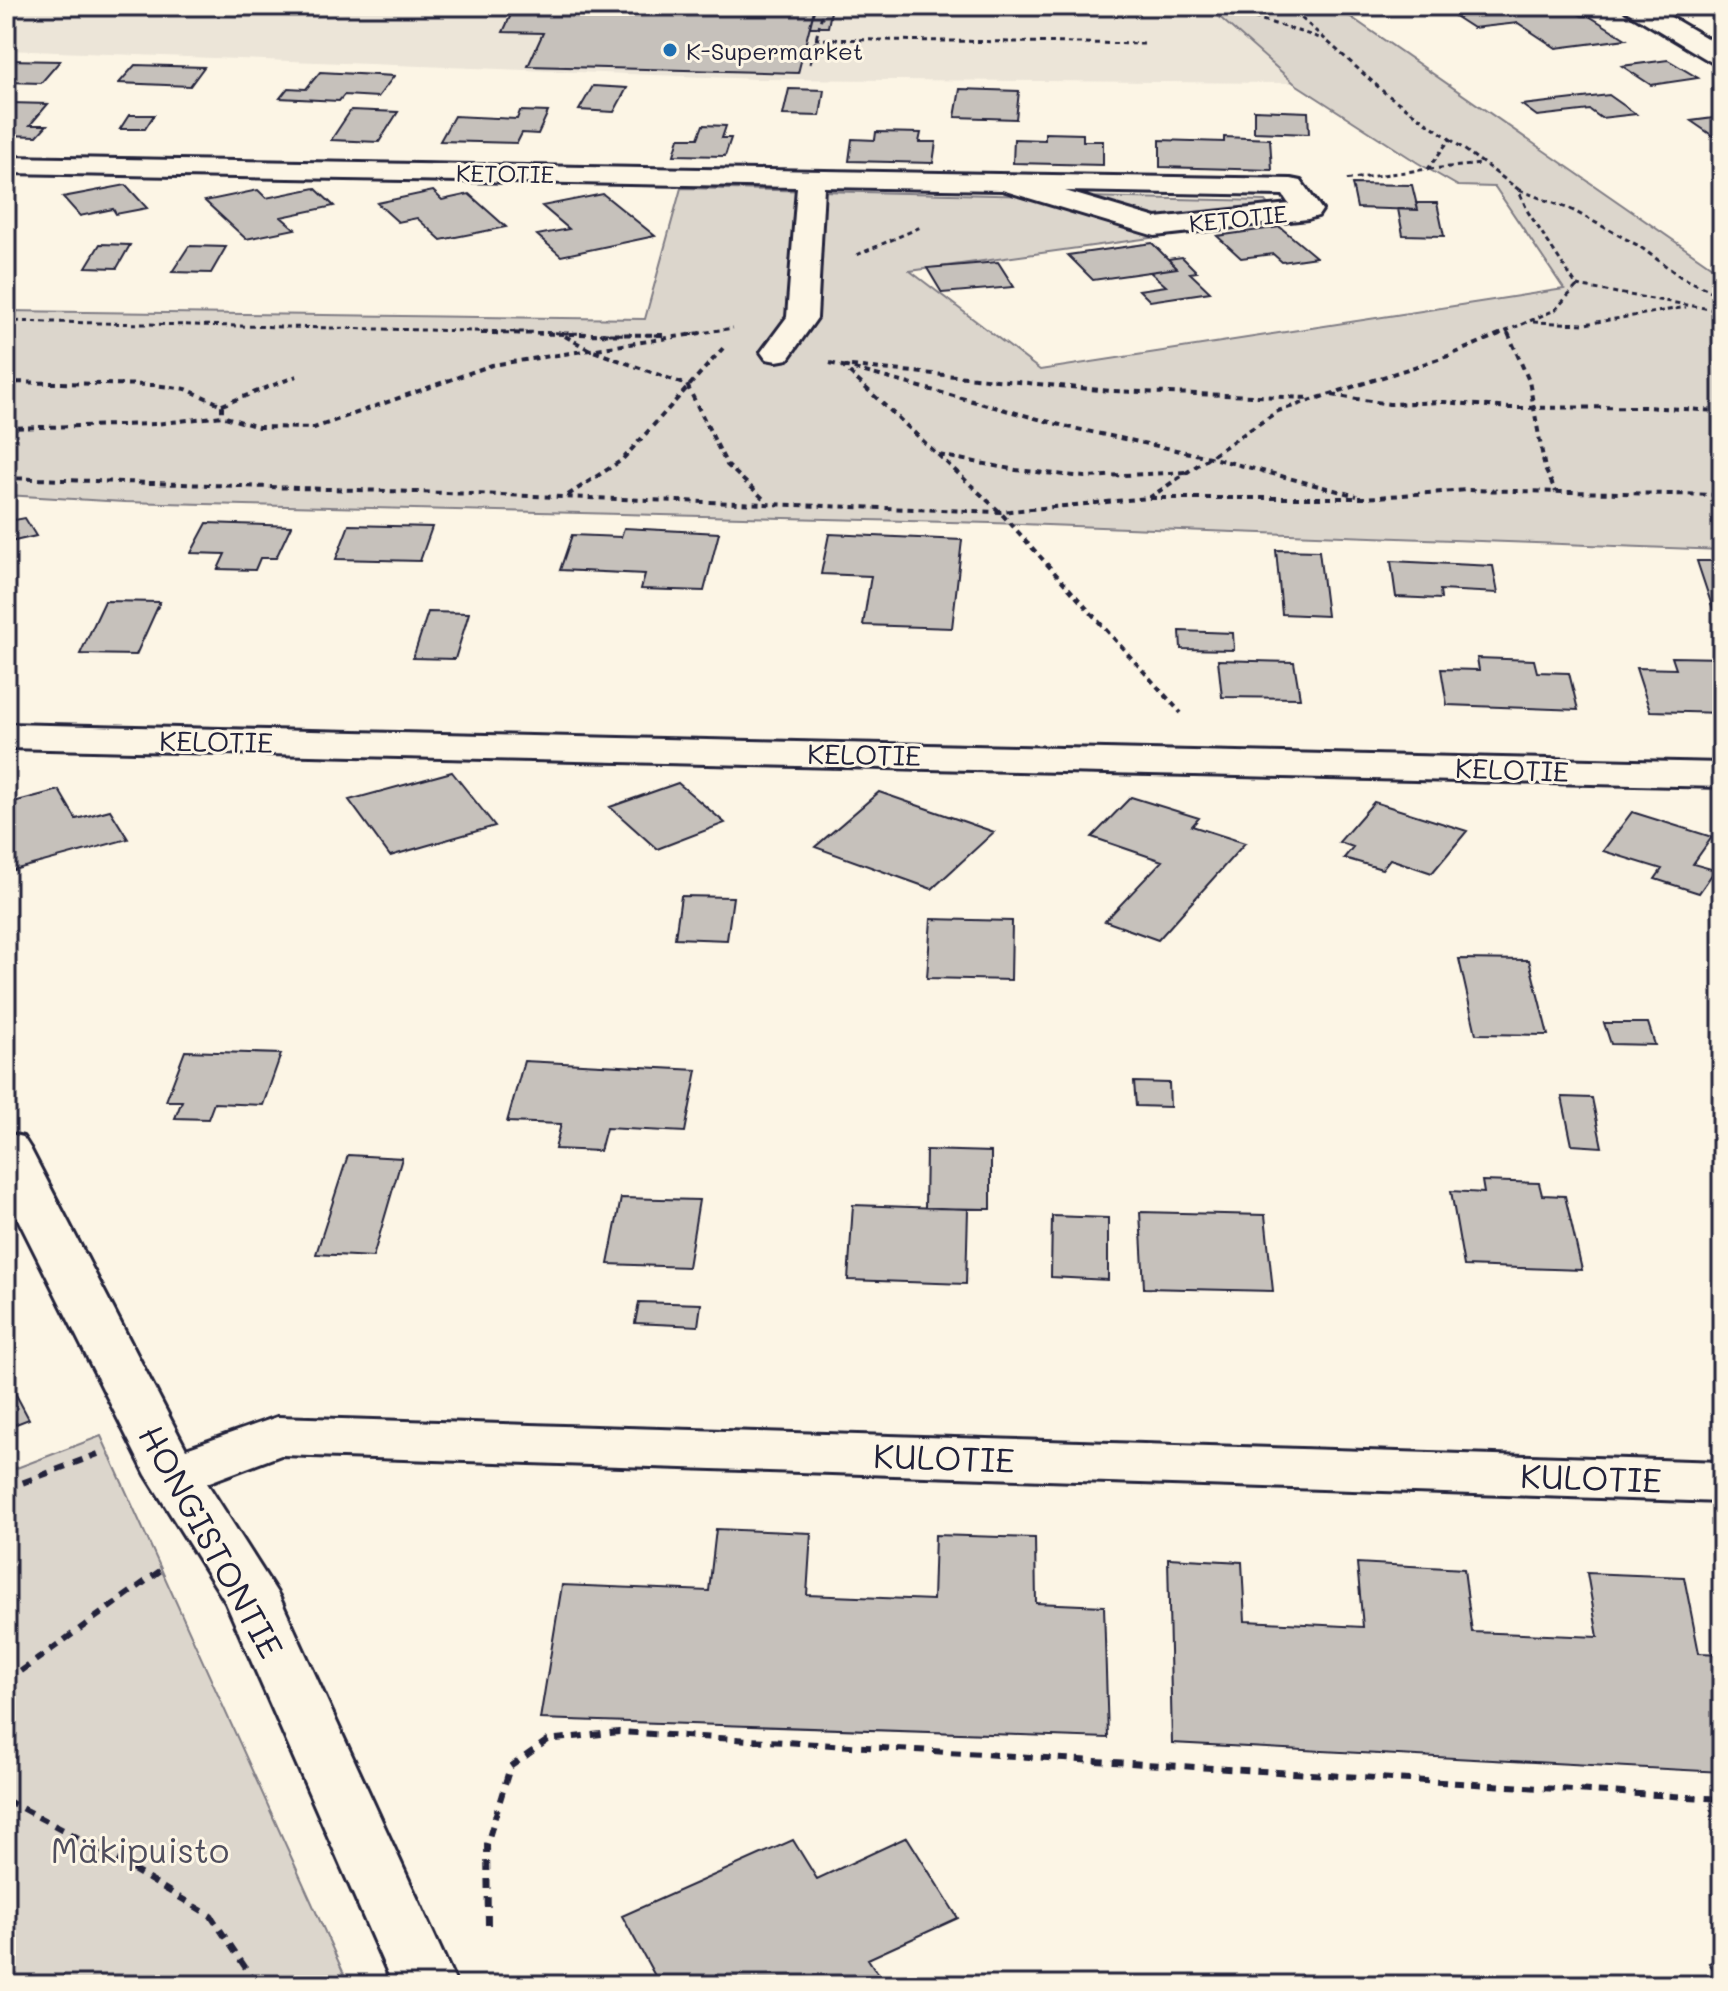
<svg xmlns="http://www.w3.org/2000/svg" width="1728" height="1991" font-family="Mali,sans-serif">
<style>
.built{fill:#ece5d8}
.green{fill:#dcd6cc;stroke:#7f7c84;stroke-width:2}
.building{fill:#c6c1bb;stroke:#22223b;stroke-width:2}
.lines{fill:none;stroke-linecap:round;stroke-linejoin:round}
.minor-casing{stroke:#22223b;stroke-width:6}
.path-far2{stroke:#22223b;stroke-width:3;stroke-dasharray:5 4;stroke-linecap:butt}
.path-far1{stroke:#22223b;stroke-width:4;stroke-dasharray:6 5;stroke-linecap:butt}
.path{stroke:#22223b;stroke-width:6;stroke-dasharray:10 8;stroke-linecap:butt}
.minor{fill:#fcf5e5;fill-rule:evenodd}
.poi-dot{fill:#1f6fb2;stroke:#fcf5e5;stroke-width:3}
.labels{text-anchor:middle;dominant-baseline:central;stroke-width:6;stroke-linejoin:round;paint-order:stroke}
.far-poi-label{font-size:24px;fill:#22223b;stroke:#fcf5e5;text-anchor:start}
.far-street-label{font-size:24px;fill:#22223b;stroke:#fcf5e5}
.street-label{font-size:28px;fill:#22223b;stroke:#fcf5e5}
.near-street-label{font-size:34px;fill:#22223b;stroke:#fcf5e5}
.near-park-label{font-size:34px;fill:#504f5f;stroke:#fcf5e5}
</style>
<rect width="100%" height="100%" fill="#fcf5e5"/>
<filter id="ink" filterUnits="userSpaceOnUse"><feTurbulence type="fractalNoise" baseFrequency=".0125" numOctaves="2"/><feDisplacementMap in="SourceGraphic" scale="16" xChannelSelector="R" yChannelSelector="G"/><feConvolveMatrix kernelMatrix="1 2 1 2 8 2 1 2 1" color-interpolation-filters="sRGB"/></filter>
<g filter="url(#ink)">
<!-- built -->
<path class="built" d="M 9,6 L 1207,6 L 1294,83 L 758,79 L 6,50 L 6,9 Z
M 1335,6 L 1482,6 L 1351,19 Z"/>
<!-- green -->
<path class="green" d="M 1207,6 L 1335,6 L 1722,274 L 1722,550 L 991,523 L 124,502 L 6,495 L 6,311 L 645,319 L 681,188 L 1265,201 L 1281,220 L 910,271 L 1040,370 L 1564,289 L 1495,187 L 1458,186 L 1418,163 L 1294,83 Z
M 101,1436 L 349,1985 L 6,1985 L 6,1472 Z"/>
<!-- building -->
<path class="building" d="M 515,6 L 815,6 L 798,73 L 528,66 L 543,33 L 503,32 Z
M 815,6 L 832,6 L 828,27 L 810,27 Z
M 1383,6 L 1455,6 L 1393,13 Z
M 1550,6 L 1565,6 L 1582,16 L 1589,16 L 1626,39 L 1556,48 L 1518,23 L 1473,28 L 1456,17 Z
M 6,60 L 60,61 L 41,83 L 8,82 L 13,77 L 6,77 Z
M 1668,60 L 1698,78 L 1651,85 L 1622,66 Z
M 135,65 L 204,67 L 190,86 L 119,83 Z
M 320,72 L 394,76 L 378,97 L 344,95 L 339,101 L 280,98 L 288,88 L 306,89 Z
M 593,86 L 627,88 L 614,112 L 579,110 Z
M 789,89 L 824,90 L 820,116 L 783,115 Z
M 960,89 L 1019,91 L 1016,119 L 955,117 Z
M 1609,95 L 1636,114 L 1601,118 L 1590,110 L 1537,116 L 1522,105 Z
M 10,103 L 48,104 L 30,125 L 47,125 L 37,136 L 6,135 L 11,126 L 6,126 L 6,107 Z
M 351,110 L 398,112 L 379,142 L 331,140 Z
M 1254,110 L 1308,112 L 1309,134 L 1254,132 Z
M 520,111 L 548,112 L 538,134 L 522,133 L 517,143 L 440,141 L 454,116 L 517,119 Z
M 129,115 L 154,115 L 145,129 L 120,129 Z
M 1722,117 L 1722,142 L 1691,121 Z
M 703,125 L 726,126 L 722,138 L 731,138 L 725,156 L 674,155 L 679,138 L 698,138 Z
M 876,132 L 921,133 L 919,142 L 936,142 L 933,163 L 849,161 L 852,139 L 875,140 Z
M 1045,133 L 1083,134 L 1083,141 L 1103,141 L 1103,165 L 1013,163 L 1014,139 L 1045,140 Z
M 1224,137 L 1270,139 L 1272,170 L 1160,167 L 1160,140 L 1224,142 Z
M 1352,184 L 1412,185 L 1418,210 L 1357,208 Z
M 126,185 L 147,208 L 116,214 L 113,209 L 80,216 L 63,197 Z
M 315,188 L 334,206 L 281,217 L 295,229 L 246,239 L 205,201 L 258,190 L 266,198 Z
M 433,191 L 442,200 L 469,194 L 506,227 L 441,240 L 417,218 L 398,222 L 377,203 Z
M 603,194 L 655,236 L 561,256 L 537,235 L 569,229 L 542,206 Z
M 1416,203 L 1437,203 L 1444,236 L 1403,235 L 1398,209 L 1418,210 Z
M 1280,227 L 1316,257 L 1282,262 L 1273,254 L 1241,258 L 1217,236 Z
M 1152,243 L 1177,268 L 1093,280 L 1068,255 Z
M 100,244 L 130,245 L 117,268 L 86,267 Z
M 189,246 L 226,247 L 211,273 L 172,272 Z
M 1182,257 L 1197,272 L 1190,273 L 1210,292 L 1150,301 L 1139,290 L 1166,286 L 1150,272 L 1177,268 L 1168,259 Z
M 998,262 L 1014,287 L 942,293 L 927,268 Z
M 6,506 L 15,520 L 25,518 L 36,536 L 6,543 Z
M 207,523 L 291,526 L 276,558 L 260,558 L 255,570 L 218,569 L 225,554 L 191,553 Z
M 349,525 L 432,527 L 420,561 L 336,559 Z
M 624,528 L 719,533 L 704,591 L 641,589 L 645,574 L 560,570 L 572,535 L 621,537 Z
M 829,534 L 962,540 L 952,628 L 863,625 L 871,576 L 821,574 Z
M 1276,550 L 1319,551 L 1327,616 L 1282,614 Z
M 1391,561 L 1493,566 L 1498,593 L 1440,590 L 1441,599 L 1396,597 Z
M 1697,561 L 1722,561 L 1722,609 L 1713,609 Z
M 105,601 L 160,602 L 136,655 L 80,654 Z
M 428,612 L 469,613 L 455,659 L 413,658 Z
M 1180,631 L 1233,633 L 1234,650 L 1181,649 Z
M 1672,657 L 1722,658 L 1722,713 L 1650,711 L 1636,668 L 1676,669 Z
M 1477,658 L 1534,660 L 1537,672 L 1569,673 L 1578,710 L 1447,705 L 1441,669 L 1479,670 Z
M 1218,660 L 1294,662 L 1300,698 L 1222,697 Z
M 452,772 L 495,826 L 390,856 L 349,800 Z
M 678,783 L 725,823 L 657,849 L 610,807 Z
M 59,790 L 76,819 L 110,810 L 128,839 L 6,872 L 6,804 Z
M 879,792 L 994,832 L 932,889 L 815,847 Z
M 1131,797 L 1199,818 L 1192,826 L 1245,843 L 1158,940 L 1105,921 L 1162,861 L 1092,837 Z
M 1374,802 L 1467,831 L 1432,873 L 1390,859 L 1382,869 L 1344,858 L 1353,847 L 1339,842 Z
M 1632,812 L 1712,837 L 1693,864 L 1715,870 L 1699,893 L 1655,879 L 1662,869 L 1603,851 Z
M 681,896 L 733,897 L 727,940 L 675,938 Z
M 931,919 L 1012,921 L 1011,980 L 927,978 Z
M 1459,959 L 1529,960 L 1548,1035 L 1476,1034 Z
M 1604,1023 L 1648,1023 L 1655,1045 L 1611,1044 Z
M 185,1051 L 281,1054 L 263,1105 L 214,1103 L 208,1119 L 175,1118 L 182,1101 L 166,1101 Z
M 524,1061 L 697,1070 L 685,1132 L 606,1128 L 600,1151 L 555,1149 L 561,1124 L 507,1122 Z
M 1134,1082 L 1169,1083 L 1170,1107 L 1136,1106 Z
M 1562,1097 L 1592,1098 L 1602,1147 L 1572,1145 Z
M 926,1150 L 991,1152 L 991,1209 L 925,1208 Z
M 348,1155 L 402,1158 L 373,1257 L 316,1254 Z
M 1482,1181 L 1539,1183 L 1542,1195 L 1565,1196 L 1582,1270 L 1464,1266 L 1451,1191 L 1484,1193 Z
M 621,1198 L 699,1200 L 688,1267 L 608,1264 Z
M 853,1205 L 968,1209 L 966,1284 L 848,1280 Z
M 1140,1212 L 1265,1215 L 1273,1291 L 1144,1288 Z
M 1052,1216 L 1108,1218 L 1108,1280 L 1051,1277 Z
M 639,1302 L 701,1304 L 698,1326 L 635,1323 Z
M 6,1376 L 29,1419 L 6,1428 Z
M 716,1529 L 811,1533 L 807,1595 L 933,1600 L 935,1535 L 1035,1538 L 1036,1603 L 1104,1606 L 1108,1738 L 540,1719 L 562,1585 L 709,1591 Z
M 1168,1558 L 1242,1562 L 1245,1621 L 1363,1627 L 1357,1563 L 1464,1569 L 1472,1632 L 1598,1637 L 1587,1573 L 1684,1577 L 1699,1653 L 1722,1654 L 1722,1772 L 1172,1743 Z
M 907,1837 L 958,1918 L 868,1959 L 885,1985 L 660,1985 L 622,1916 L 793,1840 L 817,1879 Z
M 1722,1958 L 1722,1982 L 1709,1963 Z"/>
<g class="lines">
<!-- minor casing -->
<g class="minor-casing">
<path id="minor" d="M 1623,6 L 1652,6 L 1722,47 L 1722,66 L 1713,63 L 1626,11 Z
M 6,157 L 1291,179 L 1301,181 L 1322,210 L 1318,216 L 1308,219 L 1155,236 L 1002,190 L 824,187 L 817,318 L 788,359 L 777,361 L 766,359 L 761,352 L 787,317 L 797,187 L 6,173 ZM 1065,191 L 1283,195 L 1289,204 L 1156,218 Z
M 6,724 L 1722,763 L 1722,787 L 6,748 Z
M 6,1133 L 23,1137 L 30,1148 L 186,1449 L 277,1417 L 1722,1462 L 1722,1502 L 281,1455 L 207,1483 L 279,1596 L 457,1985 L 393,1985 L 226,1603 L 146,1475 L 6,1195 Z"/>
</g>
<!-- path-far2 -->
<path class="path-far2" d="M 1085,6 L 1095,6
M 1201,6 L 1246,15 L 1320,38
M 1288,6 L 1385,93 L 1450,139 L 1428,169 L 1344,180
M 815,39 L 1146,44
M 810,64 L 824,6
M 1450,139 L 1518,189 L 1528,212 L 1577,286 L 1722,311
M 1429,169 L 1482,164
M 1519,190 L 1572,210 L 1639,246 L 1681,277 L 1722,296
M 857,255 L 921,227
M 6,321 L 658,335
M 1533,322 L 1585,324 L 1686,307
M 1507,331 L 1509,335
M 688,335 L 733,328
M 1497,335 L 1555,310 L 1577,286"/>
<!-- path-far1 -->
<path class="path-far1" d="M 481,333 L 665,335
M 1508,333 L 1529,381 L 1545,469 L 1556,492
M 565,336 L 588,349 L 687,385 L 727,465 L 766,501
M 830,363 L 842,366 L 1000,512 L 1181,713
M 843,366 L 1068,427 L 1209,457 L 1357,496
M 851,366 L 1111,391 L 1311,398
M 6,382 L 154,385 L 186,389 L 222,405 L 222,416
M 1332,395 L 1389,404 L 1444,402 L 1510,408 L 1643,407 L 1722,411
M 222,405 L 297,376
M 6,428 L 155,424 L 222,416 L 258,427 L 314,428 L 492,365 L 701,333
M 939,455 L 1016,470 L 1085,477 L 1187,472
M 6,478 L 1000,512 L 1149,498 L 1278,411 L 1448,356 L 1502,333
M 568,495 L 622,460 L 725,346
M 1150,498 L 1365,498 L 1466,490 L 1722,495"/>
<!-- path -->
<path class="path" d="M 6,1489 L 98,1454
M 6,1682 L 164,1568
M 6,1800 L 86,1842 L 211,1916 L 257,1985
M 488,1925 L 487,1844 L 510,1767 L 548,1740 L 619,1732 L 1722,1799
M 98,1985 L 166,1977 L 229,1985"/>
<!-- minor -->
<use href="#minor" class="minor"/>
</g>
</g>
<!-- markers -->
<circle class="poi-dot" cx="670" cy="50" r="8"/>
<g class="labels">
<!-- far-poi labels -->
<g class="far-poi-label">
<text x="686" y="50">K-Supermarket</text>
</g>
<!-- far-street labels -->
<g class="far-street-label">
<text transform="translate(505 173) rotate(1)">KETOTIE</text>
<text transform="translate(1238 218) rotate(-6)">KETOTIE</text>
</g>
<!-- street labels -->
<g class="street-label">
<text transform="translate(216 741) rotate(1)">KELOTIE</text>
<text transform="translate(864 754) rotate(1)">KELOTIE</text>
<text transform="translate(1512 769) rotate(2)">KELOTIE</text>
</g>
<!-- near-street labels -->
<g class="near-street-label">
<text transform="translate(944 1457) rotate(2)">KULOTIE</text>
<text transform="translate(1591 1477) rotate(2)">KULOTIE</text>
<text transform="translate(212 1541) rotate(61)">HONGISTONTIE</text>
</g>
<!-- near-park labels -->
<g class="near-park-label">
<text x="140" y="1849">Mäkipuisto</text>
</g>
</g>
<!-- margin -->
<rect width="1728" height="1991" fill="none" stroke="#fcf5e5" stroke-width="32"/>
<rect x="16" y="16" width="1696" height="1959" fill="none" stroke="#22223b" stroke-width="3" filter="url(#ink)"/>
</svg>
